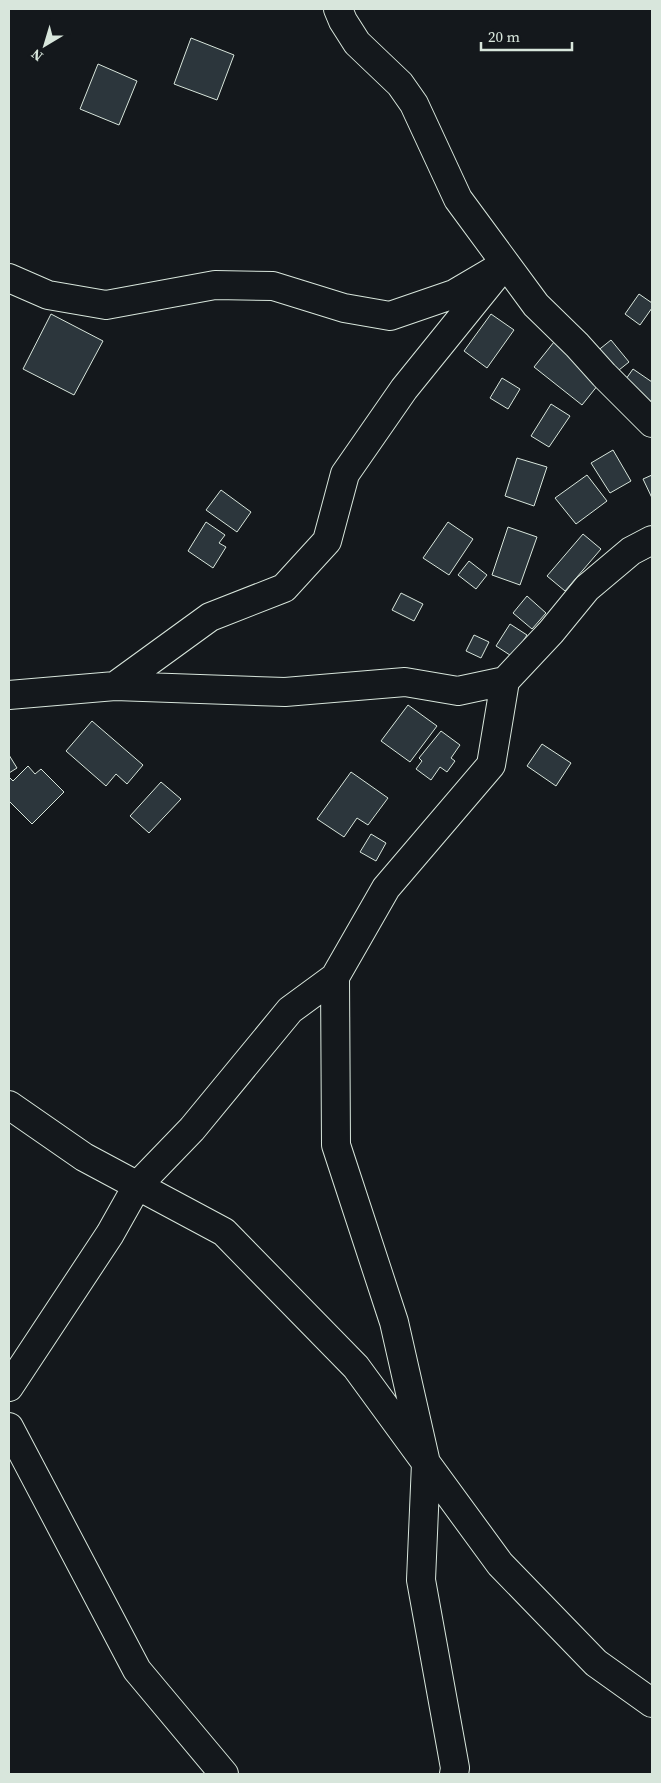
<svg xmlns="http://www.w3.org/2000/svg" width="661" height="1783" font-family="'Source Serif 4',serif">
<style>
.building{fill:#2c363c;stroke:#d8e6dc}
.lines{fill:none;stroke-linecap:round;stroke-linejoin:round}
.minor-casing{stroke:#d8e6dc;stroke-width:30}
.minor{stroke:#14181c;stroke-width:28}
</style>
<rect width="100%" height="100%" fill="#14181c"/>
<!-- building -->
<path class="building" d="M 191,38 L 234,55 L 217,100 L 174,84 Z
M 98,64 L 137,81 L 119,125 L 80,109 Z
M 639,294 L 652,303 L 652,308 L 640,325 L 625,314 Z
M 51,314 L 103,341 L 74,395 L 23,369 Z
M 491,314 L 514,330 L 487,368 L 464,351 Z
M 611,340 L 629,362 L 614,374 L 596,352 Z
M 554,342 L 602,380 L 582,405 L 534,367 Z
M 633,369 L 652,382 L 652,407 L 621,386 Z
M 502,378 L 520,389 L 508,409 L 490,398 Z
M 551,404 L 570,416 L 549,447 L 531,436 Z
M 613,450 L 631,481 L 610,493 L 591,463 Z
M 517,458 L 547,467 L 534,506 L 505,496 Z
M 587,475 L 607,501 L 576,524 L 555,498 Z
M 652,475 L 652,498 L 643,479 Z
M 221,490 L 251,512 L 237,532 L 206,510 Z
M 206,522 L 225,535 L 219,543 L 226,547 L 213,568 L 188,551 Z
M 448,522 L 473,539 L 449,575 L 423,558 Z
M 508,527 L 537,537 L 520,585 L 492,575 Z
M 583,534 L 601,549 L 565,591 L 547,576 Z
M 469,561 L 487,575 L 476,589 L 458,575 Z
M 401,593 L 423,604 L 414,621 L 392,610 Z
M 527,596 L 546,613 L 532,629 L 513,613 Z
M 510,624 L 527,635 L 513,657 L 496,646 Z
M 474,635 L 489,642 L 481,658 L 466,651 Z
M 408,705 L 437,726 L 410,762 L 381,741 Z
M 92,721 L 143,765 L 127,784 L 116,774 L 106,786 L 66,751 Z
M 441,731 L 460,745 L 451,758 L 455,761 L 447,772 L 440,767 L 431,780 L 416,769 L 422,761 L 419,758 Z
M 542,744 L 571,763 L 556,786 L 527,766 Z
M 9,755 L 17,768 L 9,773 Z
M 28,766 L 35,774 L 41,769 L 64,792 L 32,824 L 9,801 L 9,779 L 10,778 L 13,781 Z
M 351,772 L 388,798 L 368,825 L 357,818 L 344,837 L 317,819 Z
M 161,782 L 181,799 L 149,833 L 130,816 Z
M 371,834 L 386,843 L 376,861 L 360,852 Z"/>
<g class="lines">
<!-- minor casing -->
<g class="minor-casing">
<path id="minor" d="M 338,9 L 343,21 L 357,43 L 400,84 L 414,104 L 458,199 L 536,305 L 577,345 L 604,375 L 652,423
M 9,278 L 48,295 L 106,305 L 215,285 L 273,286 L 344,308 L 390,316 L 454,294 L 505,264 L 404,389 L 345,474 L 327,541 L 284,588 L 210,617 L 115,686 L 285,692 L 405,682 L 458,691 L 505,681
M 9,695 L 115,686
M 335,977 L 336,1145 L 394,1322 L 426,1463 L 421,1580 L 455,1768 L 454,1774
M 9,1105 L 84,1157 L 224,1232 L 356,1367 L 500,1564 L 596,1663 L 652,1703
M 9,1387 L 110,1234 L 137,1186 L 192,1129 L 290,1010 L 335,977 L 386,888 L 491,765 L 505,681 L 551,632 L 587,588 L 631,551 L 652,540
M 9,1427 L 137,1670 L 224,1774"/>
</g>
<!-- minor -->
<use href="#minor" class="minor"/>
</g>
<!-- border -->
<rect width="661" height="1783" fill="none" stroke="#d8e6dc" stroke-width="20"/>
<!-- north arrow -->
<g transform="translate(45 45) rotate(218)" stroke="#14181c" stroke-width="4" paint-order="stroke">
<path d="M0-4L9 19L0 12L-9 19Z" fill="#d8e6dc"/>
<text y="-8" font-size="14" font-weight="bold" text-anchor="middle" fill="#d8e6dc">N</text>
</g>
<!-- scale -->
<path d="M481 42v8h91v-8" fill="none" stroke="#d8e6dc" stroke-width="2.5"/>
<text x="488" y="42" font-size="15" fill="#d8e6dc" stroke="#14181c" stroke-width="4" paint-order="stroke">20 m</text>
</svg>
